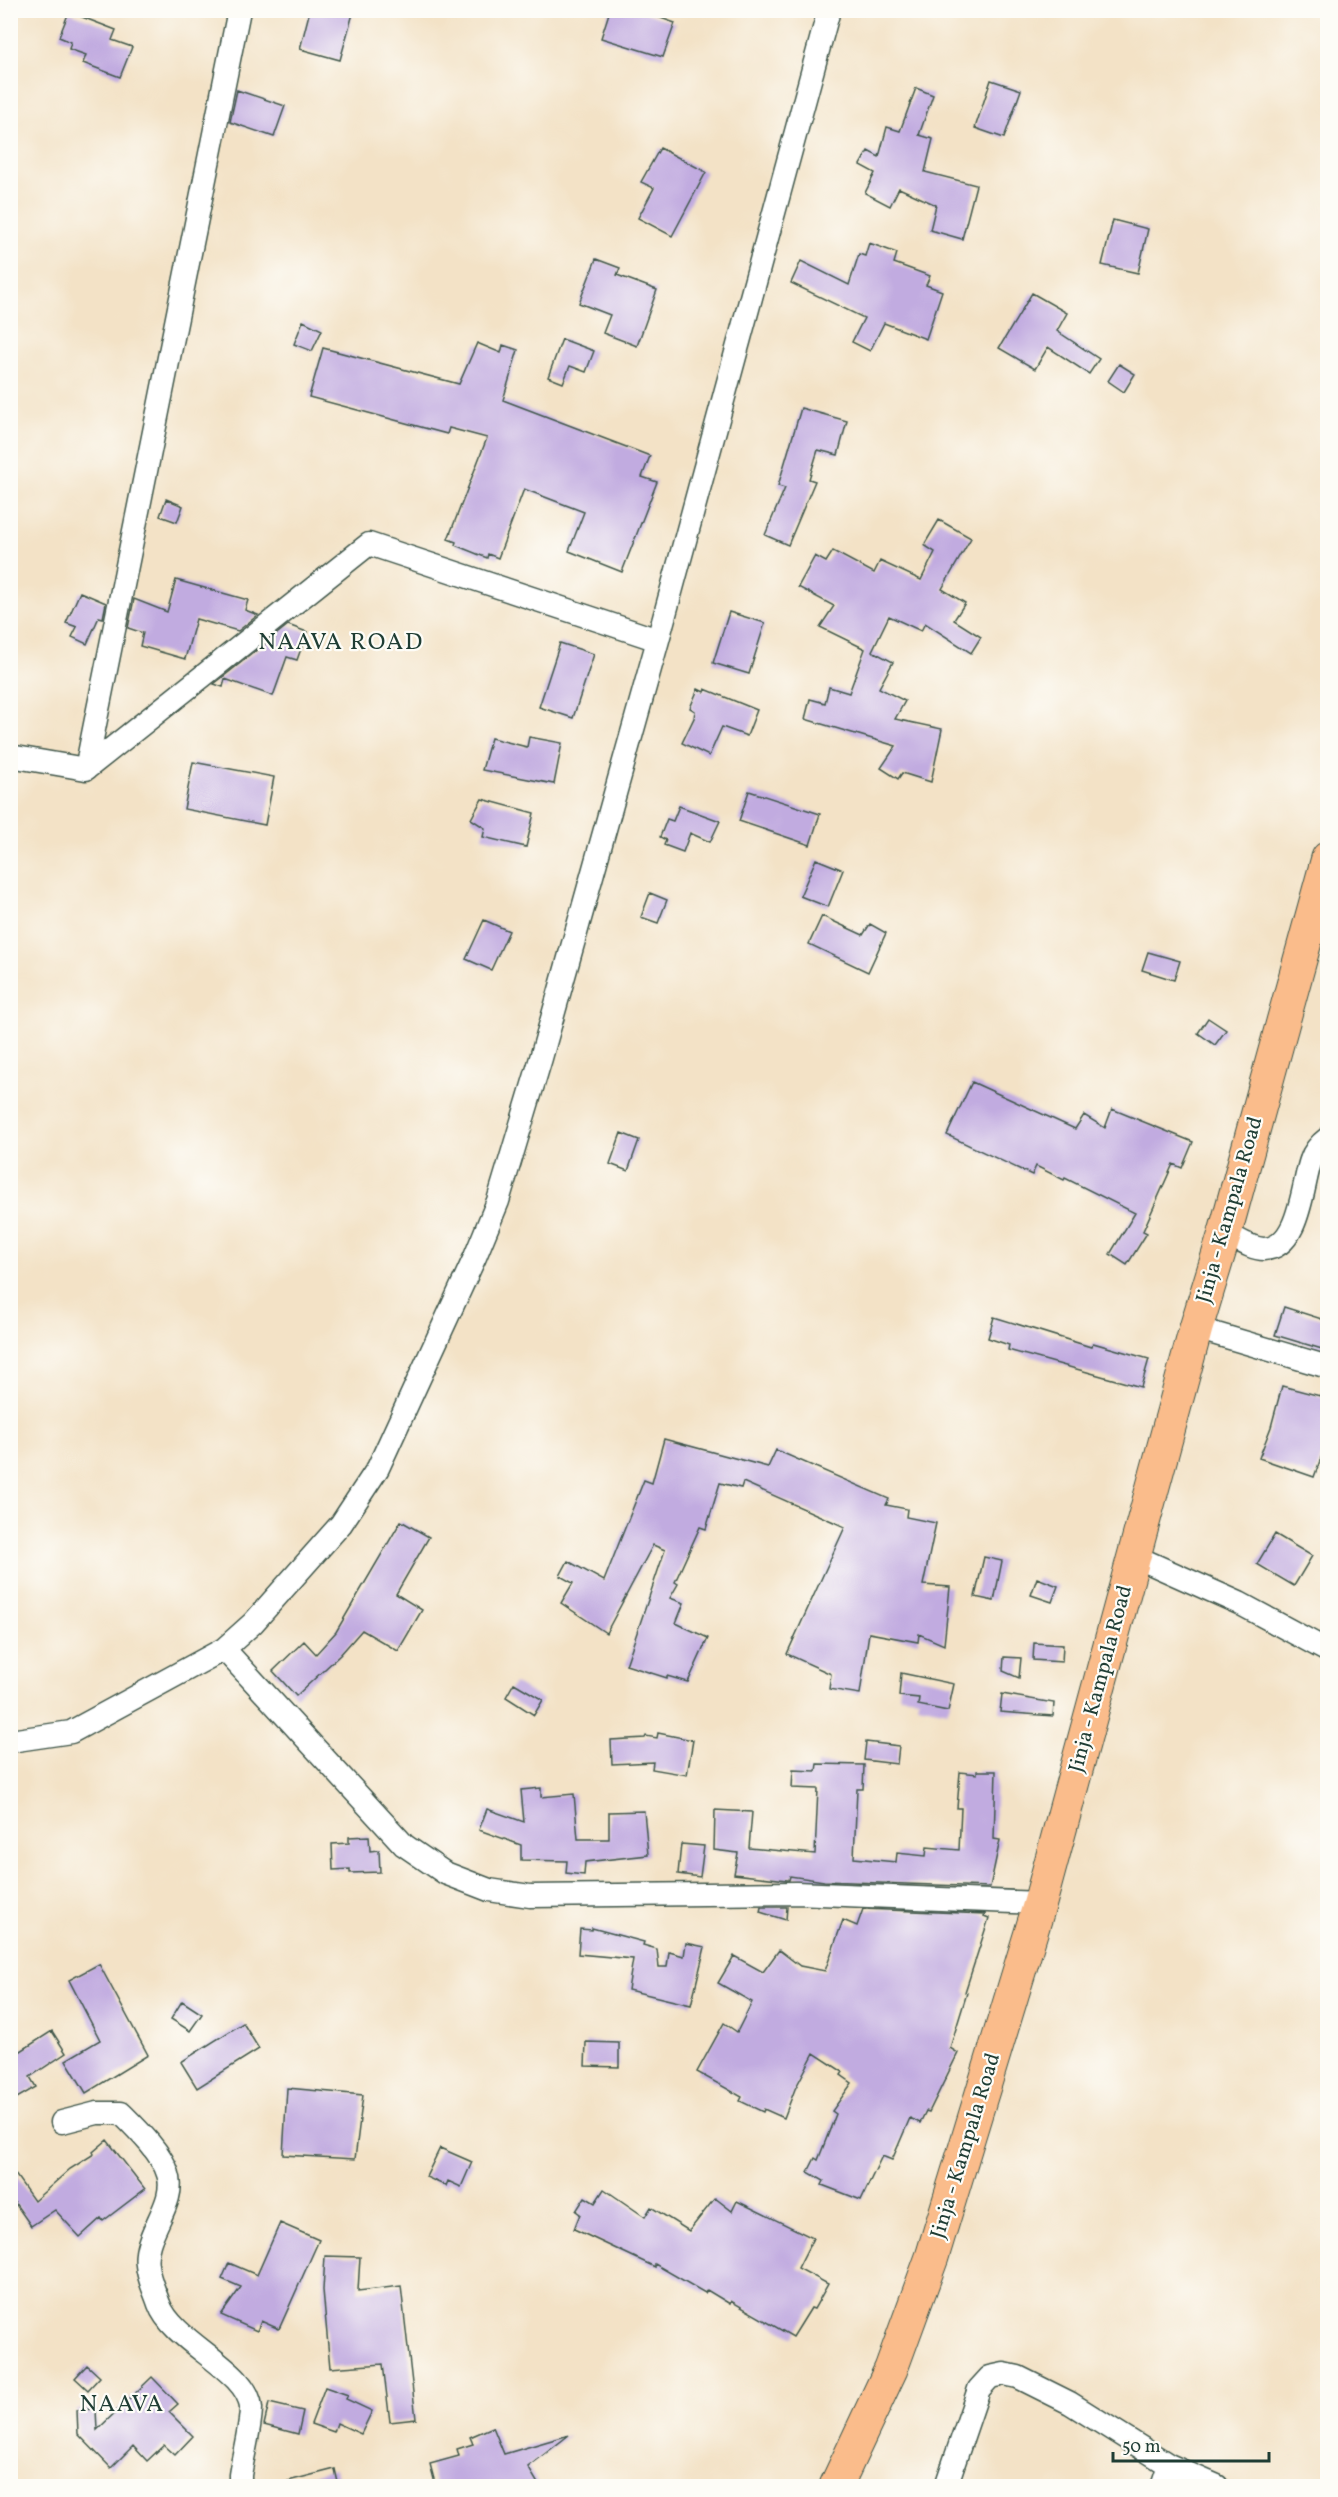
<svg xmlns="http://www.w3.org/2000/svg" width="1338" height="2497" font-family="Vollkorn,serif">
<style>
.building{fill:#c1abe0}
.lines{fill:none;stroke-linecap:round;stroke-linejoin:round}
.minor-casing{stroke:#3f564a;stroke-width:25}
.highway-casing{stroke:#3f564a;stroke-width:35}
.minor{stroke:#fff;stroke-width:22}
.highway{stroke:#fabc8b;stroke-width:33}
.labels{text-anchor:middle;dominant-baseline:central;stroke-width:4.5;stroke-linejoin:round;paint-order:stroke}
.street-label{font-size:21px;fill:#1f3d34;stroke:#fdfcf7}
.quarter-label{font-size:24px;letter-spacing:1.5px;fill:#1f3d34;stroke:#fdfcf7}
</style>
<rect width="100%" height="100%" fill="#fdfcf7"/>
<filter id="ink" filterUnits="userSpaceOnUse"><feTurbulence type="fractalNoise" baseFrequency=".0167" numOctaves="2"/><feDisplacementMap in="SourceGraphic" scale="12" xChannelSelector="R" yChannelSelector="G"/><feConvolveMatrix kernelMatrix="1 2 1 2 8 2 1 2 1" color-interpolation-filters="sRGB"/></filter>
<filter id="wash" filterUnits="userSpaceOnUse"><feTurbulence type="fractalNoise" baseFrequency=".008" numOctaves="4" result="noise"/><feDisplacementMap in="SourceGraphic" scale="24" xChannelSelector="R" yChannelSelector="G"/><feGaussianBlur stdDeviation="1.35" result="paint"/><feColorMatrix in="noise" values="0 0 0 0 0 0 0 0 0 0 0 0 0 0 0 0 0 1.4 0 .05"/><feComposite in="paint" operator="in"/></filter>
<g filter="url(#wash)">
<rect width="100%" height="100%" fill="#f3e2c6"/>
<g id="blocks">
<!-- building -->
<path class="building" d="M 310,10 L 354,10 L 340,60 L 300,49 Z
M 610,10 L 638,10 L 675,23 L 663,57 L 601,38 Z
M 69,12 L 116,30 L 112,40 L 132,47 L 120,77 L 83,63 L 86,55 L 69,49 L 71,42 L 59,37 Z
M 991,80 L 1021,90 L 1004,138 L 975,128 Z
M 916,88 L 933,95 L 919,135 L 933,139 L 925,172 L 976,185 L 962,239 L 930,230 L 936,205 L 899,188 L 890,206 L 865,193 L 875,173 L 860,165 L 868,151 L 879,157 L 887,127 L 900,131 Z
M 237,90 L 285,106 L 274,137 L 230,122 Z
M 660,148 L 706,172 L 672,236 L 638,218 L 654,188 L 641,182 Z
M 1113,220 L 1148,229 L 1138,273 L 1102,265 Z
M 869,243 L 897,253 L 894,263 L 930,276 L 926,285 L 942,291 L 926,339 L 884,323 L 870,351 L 852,342 L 864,318 L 791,283 L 801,261 L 849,285 L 859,254 L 865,256 Z
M 596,259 L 620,268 L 617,275 L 657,290 L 637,346 L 603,333 L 610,315 L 579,303 Z
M 1032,293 L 1067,313 L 1057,331 L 1099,359 L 1089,374 L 1048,347 L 1035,369 L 999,348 Z
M 303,321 L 322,330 L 312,351 L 294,344 Z
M 562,339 L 594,351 L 586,372 L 570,366 L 563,383 L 548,377 Z
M 477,343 L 501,353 L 503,345 L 518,350 L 503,400 L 650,456 L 642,477 L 657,482 L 622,572 L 569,551 L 584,512 L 524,489 L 498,558 L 488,554 L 487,558 L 455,545 L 456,542 L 448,539 L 487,438 L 449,428 L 447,434 L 309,397 L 323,348 L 459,384 Z
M 1119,364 L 1135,374 L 1124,392 L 1108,381 Z
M 801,408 L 847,421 L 838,455 L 818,450 L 809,479 L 815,481 L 788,545 L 765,535 L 785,488 L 778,486 Z
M 166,499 L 183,506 L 177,522 L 160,516 Z
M 939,520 L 971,538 L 942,589 L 965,603 L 954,620 L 981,637 L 971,653 L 925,623 L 921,631 L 889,616 L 872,651 L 893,662 L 879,688 L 905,701 L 895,719 L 942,729 L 931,782 L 902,773 L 898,779 L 881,768 L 896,746 L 805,719 L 810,699 L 825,703 L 829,687 L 849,693 L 865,649 L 820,627 L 834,606 L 798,587 L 815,556 L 826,562 L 833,551 L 874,573 L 880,561 L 921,580 L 935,552 L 924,545 Z
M 176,580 L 248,600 L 245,610 L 258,615 L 238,631 L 196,619 L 185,659 L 140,646 L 143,633 L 128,628 L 134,599 L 167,612 Z
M 80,592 L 106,603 L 103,618 L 99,617 L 87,644 L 72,637 L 77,627 L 66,623 Z
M 729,612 L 765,623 L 749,674 L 713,663 Z
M 288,625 L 307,632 L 297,660 L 287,657 L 273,696 L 225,679 L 223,687 L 214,684 Z
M 560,643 L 594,654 L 573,718 L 539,707 Z
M 698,689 L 704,692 L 705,689 L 757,710 L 747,736 L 722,727 L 709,756 L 682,743 L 694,718 L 695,711 L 690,708 Z
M 529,737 L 562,743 L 554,784 L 482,770 L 491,738 L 527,747 Z
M 193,762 L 274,777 L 265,825 L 184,809 Z
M 749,791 L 820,814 L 810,845 L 739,821 Z
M 482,799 L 534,813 L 526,847 L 483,837 L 485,828 L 471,819 Z
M 679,806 L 720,821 L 710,842 L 690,833 L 683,852 L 664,845 L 666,840 L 660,837 L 667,819 L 673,821 Z
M 816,859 L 843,870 L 828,907 L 800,896 Z
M 650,893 L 667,900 L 658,923 L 641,917 Z
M 822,916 L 863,935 L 870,924 L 886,933 L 868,972 L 809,944 Z
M 484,920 L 509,931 L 491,970 L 466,959 Z
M 1148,952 L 1180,961 L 1174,980 L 1142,970 Z
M 1208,1018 L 1226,1030 L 1215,1045 L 1198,1033 Z
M 972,1082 L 1075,1129 L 1084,1115 L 1105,1128 L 1112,1109 L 1193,1142 L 1182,1168 L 1173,1164 L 1143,1231 L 1147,1233 L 1127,1265 L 1110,1254 L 1135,1213 L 1065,1178 L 1064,1180 L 1036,1166 L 1032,1175 L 947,1135 Z
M 621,1133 L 639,1140 L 628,1171 L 610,1164 Z
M 1284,1307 L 1328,1321 L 1328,1330 L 1322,1349 L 1275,1335 Z
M 994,1317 L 1091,1347 L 1093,1343 L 1149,1359 L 1141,1387 L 1008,1350 L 1009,1345 L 988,1338 Z
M 1282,1386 L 1328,1398 L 1328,1439 L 1314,1477 L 1259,1458 L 1271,1427 Z
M 664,1439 L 768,1467 L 776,1450 L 889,1499 L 886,1505 L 907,1509 L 906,1517 L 936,1523 L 923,1585 L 950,1587 L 944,1645 L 919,1634 L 918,1642 L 869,1633 L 860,1694 L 829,1689 L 831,1674 L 787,1654 L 845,1527 L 743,1482 L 741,1488 L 720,1483 L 706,1529 L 700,1527 L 675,1582 L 678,1584 L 670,1598 L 684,1603 L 676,1623 L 708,1638 L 688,1682 L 667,1676 L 667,1678 L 626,1665 L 665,1550 L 653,1545 L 606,1633 L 561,1603 L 573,1583 L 560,1576 L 568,1561 L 604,1581 L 644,1480 L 652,1483 Z
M 401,1521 L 429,1537 L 396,1594 L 422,1610 L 398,1651 L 362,1630 L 340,1655 L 296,1696 L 273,1671 L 304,1641 L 316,1654 L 336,1632 Z
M 1275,1534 L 1312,1556 L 1294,1586 L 1257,1564 Z
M 984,1557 L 1002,1561 L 994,1601 L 975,1597 Z
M 1037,1578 L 1058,1586 L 1052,1602 L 1031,1595 Z
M 1034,1643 L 1063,1645 L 1062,1662 L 1033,1660 Z
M 1004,1657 L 1021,1658 L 1019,1678 L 1003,1671 Z
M 901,1673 L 954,1684 L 948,1711 L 918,1705 L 919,1698 L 899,1696 Z
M 514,1683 L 543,1700 L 534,1715 L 506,1697 Z
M 1002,1694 L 1054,1703 L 1053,1716 L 1000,1712 Z
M 658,1733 L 693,1740 L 687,1775 L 652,1769 L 653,1762 L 612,1764 L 611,1740 L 645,1738 L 646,1736 L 657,1738 Z
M 866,1742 L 899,1746 L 897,1764 L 864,1760 Z
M 817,1764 L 864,1765 L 863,1789 L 857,1789 L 854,1858 L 896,1862 L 897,1853 L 926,1856 L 927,1847 L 959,1850 L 961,1808 L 957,1808 L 960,1772 L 977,1774 L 977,1771 L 996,1771 L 994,1839 L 1000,1840 L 990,1887 L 824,1881 L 790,1876 L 789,1880 L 787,1880 L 734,1874 L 738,1853 L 714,1850 L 715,1810 L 752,1812 L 749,1848 L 815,1854 L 818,1789 L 792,1788 L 793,1770 L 816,1771 Z
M 541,1788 L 541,1797 L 574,1794 L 578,1839 L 609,1839 L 609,1812 L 644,1811 L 648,1855 L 585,1862 L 584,1875 L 566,1873 L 567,1861 L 521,1860 L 521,1845 L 479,1830 L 487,1809 L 524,1822 L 521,1790 Z
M 369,1836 L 370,1851 L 379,1850 L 380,1872 L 350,1873 L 350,1869 L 333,1870 L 332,1844 L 349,1843 L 349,1837 Z
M 681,1844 L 704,1846 L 700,1877 L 678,1874 Z
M 761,1907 L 787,1907 L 786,1920 L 760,1912 Z
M 863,1909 L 985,1914 L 984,1916 L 989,1918 L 965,1992 L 967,1993 L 950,2048 L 958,2053 L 929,2112 L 926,2111 L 920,2123 L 910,2118 L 892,2160 L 882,2156 L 861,2200 L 822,2185 L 824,2181 L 808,2172 L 815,2158 L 818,2160 L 836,2114 L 832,2111 L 852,2083 L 841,2075 L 843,2072 L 814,2053 L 795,2089 L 784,2118 L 764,2109 L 763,2112 L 740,2101 L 742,2097 L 697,2072 L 724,2023 L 737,2032 L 752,2002 L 718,1983 L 734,1956 L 763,1972 L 779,1950 L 800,1966 L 825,1971 L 843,1920 L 857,1926 Z
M 592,1928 L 644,1942 L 643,1945 L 657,1949 L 659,1967 L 667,1967 L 669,1952 L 684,1956 L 686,1943 L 705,1947 L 691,2005 L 628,1990 L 633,1959 L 578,1954 L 580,1929 L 592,1930 Z
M 99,1964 L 148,2055 L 86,2093 L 66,2060 L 100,2040 L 69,1980 Z
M 182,2001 L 202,2014 L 190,2031 L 171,2019 Z
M 243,2023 L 259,2049 L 197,2088 L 181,2062 Z
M 52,2031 L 66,2053 L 30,2077 L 36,2087 L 10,2102 L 10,2058 Z
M 586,2042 L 619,2043 L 619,2067 L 585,2066 Z
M 287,2088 L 363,2095 L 355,2159 L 283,2155 Z
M 107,2140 L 145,2189 L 103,2221 L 101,2218 L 80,2237 L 55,2210 L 31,2226 L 10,2196 L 10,2167 L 34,2201 L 70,2169 L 94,2154 L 93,2152 Z
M 440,2148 L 472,2162 L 461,2187 L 448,2181 L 446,2186 L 426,2177 Z
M 604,2189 L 645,2217 L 651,2207 L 689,2231 L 715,2198 L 732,2211 L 737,2201 L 813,2238 L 798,2268 L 828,2284 L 814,2309 L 811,2308 L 793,2337 L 731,2301 L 730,2304 L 707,2290 L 705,2293 L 655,2264 L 655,2267 L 574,2229 L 580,2214 L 576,2211 L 585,2197 L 595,2203 Z
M 280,2223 L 319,2240 L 279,2329 L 261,2321 L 257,2331 L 221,2315 L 241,2287 L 222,2279 L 229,2263 L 257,2275 Z
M 325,2256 L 360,2257 L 358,2291 L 401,2286 L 416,2419 L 390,2422 L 383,2364 L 330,2368 L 323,2290 Z
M 87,2365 L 100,2377 L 88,2390 L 75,2378 Z
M 152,2377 L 178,2404 L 169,2412 L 193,2436 L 175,2455 L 164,2445 L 147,2461 L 133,2446 L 111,2468 L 78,2434 L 77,2410 L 96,2409 L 97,2430 Z
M 325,2387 L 348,2395 L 346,2399 L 372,2411 L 361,2434 L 337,2423 L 334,2432 L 311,2424 Z
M 269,2403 L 303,2411 L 298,2434 L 264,2425 Z
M 493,2427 L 504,2454 L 569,2435 L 528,2467 L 540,2487 L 436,2487 L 430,2464 L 459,2456 L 457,2449 L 473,2444 L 470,2437 Z
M 335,2469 L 339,2487 L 289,2487 L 288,2481 Z"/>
</g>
</g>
<g filter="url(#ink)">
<use href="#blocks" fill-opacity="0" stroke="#3f564a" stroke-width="1.5"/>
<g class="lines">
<!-- minor casing -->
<g class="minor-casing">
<path id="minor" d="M 10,756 L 86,769 L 239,10
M 86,769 L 369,544 L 658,640
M 1225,1233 C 1236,1238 1251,1249 1264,1249 C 1300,1248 1302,1184 1311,1160 C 1314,1150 1320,1144 1328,1138
M 1196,1328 L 1328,1367
M 1134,1556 L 1239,1603 L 1328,1651
M 224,1649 L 404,1845 L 445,1873 L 489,1890 L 530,1896 L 796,1893 L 1040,1903
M 10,1741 L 71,1732 L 224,1649 L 253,1623 L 341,1524 L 378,1468 L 475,1257 L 498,1201 L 541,1058 L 658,640 L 829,10
M 62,2122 L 97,2113 L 121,2113 C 136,2128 162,2153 168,2174 C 178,2203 142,2235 147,2265 C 148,2278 155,2292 159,2304 C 173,2343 249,2370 251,2408 C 251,2425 243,2456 240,2475 L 240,2486
M 946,2486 L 979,2389 L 990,2377 L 1004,2374 L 1018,2377 L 1070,2403 L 1169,2465 L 1217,2486
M 1162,2486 L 1169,2465"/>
</g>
<!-- highway casing -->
<g class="highway-casing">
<path id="highway" d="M 836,2486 L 891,2369 L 932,2257 L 1040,1903 L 1134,1556 L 1196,1328 L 1225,1233 L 1328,858"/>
</g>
<!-- minor -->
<use href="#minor" class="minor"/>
<!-- highway -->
<use href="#highway" class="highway"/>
</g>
</g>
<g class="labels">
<!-- street labels -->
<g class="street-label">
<text transform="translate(1230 1210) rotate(-74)">Jinja - Kampala Road</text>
<text transform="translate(1101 1679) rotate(-75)">Jinja - Kampala Road</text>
<text transform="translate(966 2146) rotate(-73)">Jinja - Kampala Road</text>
</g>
<!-- quarter labels -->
<g class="quarter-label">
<text x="341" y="643">NAAVA ROAD</text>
<text x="122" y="2405">NAAVA</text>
</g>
</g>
<!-- margin -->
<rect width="1338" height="2497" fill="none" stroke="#fdfcf7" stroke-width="36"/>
<!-- scale -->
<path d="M1113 2452v9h156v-9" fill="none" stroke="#1f3d34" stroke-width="3"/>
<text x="1122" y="2452" font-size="18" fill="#1f3d34" stroke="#fdfcf7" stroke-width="4.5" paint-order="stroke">50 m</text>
</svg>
